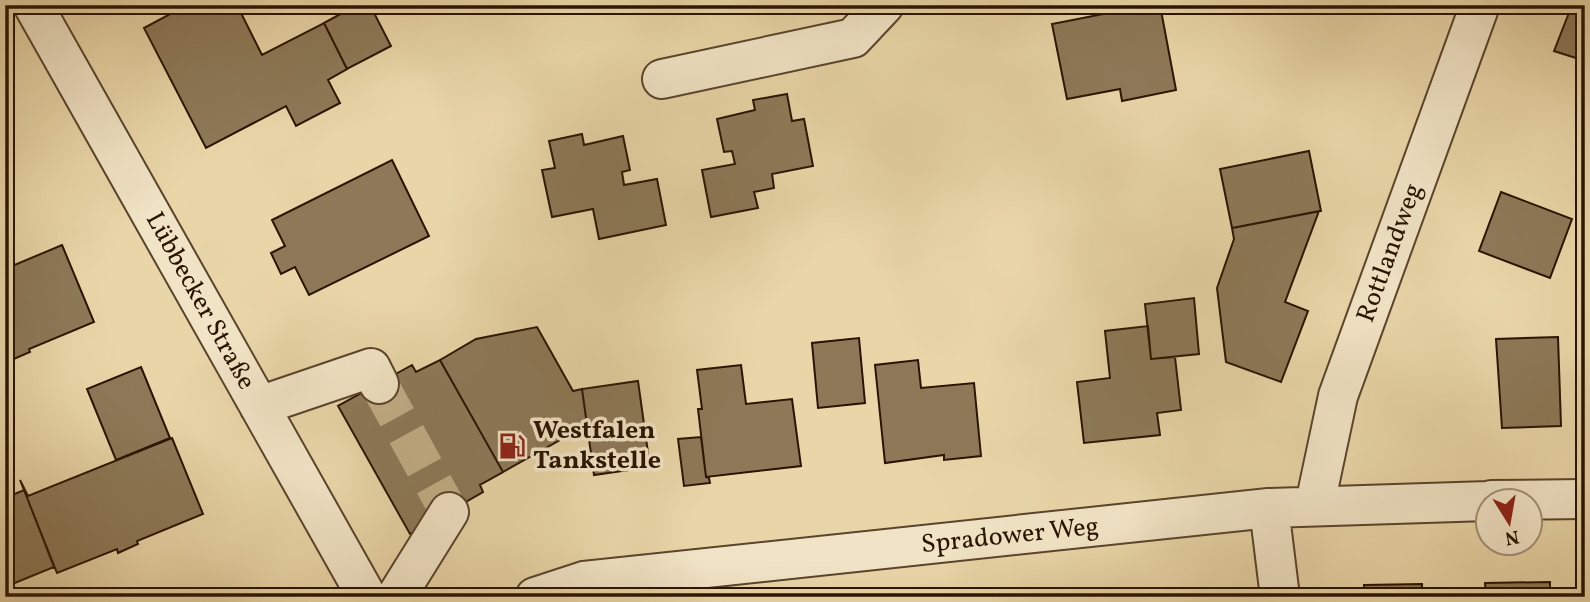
<svg xmlns="http://www.w3.org/2000/svg" width="1590" height="602" font-family="Vollkorn,serif">
<style>
.building{fill:#8d7958;stroke:#291402;stroke-width:2}
.lines{fill:none;stroke-linecap:round;stroke-linejoin:round}
.minor-tunnel{stroke:#c3af87;stroke-width:38;stroke-dasharray:38 19;stroke-linecap:butt}
.minor-casing{stroke:#59442c;stroke-width:42}
.minor{stroke:#f1e4c6;stroke-width:38}
.labels{text-anchor:middle;dominant-baseline:central;stroke-width:7;stroke-linejoin:round;paint-order:stroke}
.street-label{font-size:26px;fill:#291402;stroke:#f1e4c6}
.poi-label{font-size:26px;font-weight:bold;fill:#291402;stroke:#f1e4c6;text-anchor:start}
</style>
<rect width="100%" height="100%" fill="#e9d6a8"/>
<filter id="stains"><feTurbulence type="fractalNoise" baseFrequency=".00286" numOctaves="4"/><feColorMatrix values="0 0 0 0 .2 0 0 0 0 .09 0 0 0 0 .02 0 0 0 .5 -.17"/></filter>
<radialGradient id="worn" r=".72"><stop offset=".6" stop-color="#630" stop-opacity="0"/><stop offset="1" stop-color="#630" stop-opacity=".3"/></radialGradient>
<!-- building -->
<path class="building" d="M 187,5 L 237,5 L 262,55 L 324,23 L 347,69 L 328,80 L 340,103 L 296,126 L 286,106 L 206,148 L 144,28 Z
M 357,5 L 370,5 L 391,46 L 347,69 L 324,23 Z
M 1149,5 L 1160,5 L 1176,90 L 1122,101 L 1120,89 L 1067,99 L 1052,24 Z
M 1572,5 L 1585,5 L 1585,61 L 1554,51 Z
M 787,94 L 792,121 L 804,119 L 813,166 L 772,174 L 774,188 L 754,192 L 758,208 L 711,217 L 702,170 L 735,164 L 732,151 L 724,152 L 717,119 L 755,110 L 753,100 Z
M 582,134 L 584,145 L 623,136 L 630,170 L 622,172 L 624,185 L 657,179 L 666,225 L 599,239 L 593,209 L 552,217 L 542,170 L 555,168 L 549,141 Z
M 1309,151 L 1321,211 L 1232,228 L 1220,169 Z
M 392,160 L 429,236 L 309,295 L 295,267 L 281,274 L 271,253 L 285,246 L 272,220 Z
M 1501,192 L 1572,219 L 1550,278 L 1479,251 Z
M 1319,211 L 1285,302 L 1308,311 L 1281,382 L 1226,362 L 1217,288 L 1234,239 L 1232,228 Z
M 62,245 L 94,322 L 29,349 L 30,352 L 9,361 L 8,357 L 5,359 L 5,269 Z
M 1194,298 L 1199,354 L 1151,359 L 1145,304 Z
M 1148,326 L 1151,359 L 1175,357 L 1181,410 L 1157,413 L 1160,435 L 1084,443 L 1077,382 L 1110,378 L 1105,331 Z
M 537,327 L 573,391 L 582,389 L 587,425 L 503,472 L 440,360 L 476,339 Z
M 1558,337 L 1561,426 L 1502,428 L 1496,339 Z
M 859,338 L 865,403 L 818,408 L 812,343 Z
M 440,360 L 503,472 L 480,485 L 483,492 L 410,534 L 338,406 L 412,365 L 416,372 Z
M 918,360 L 921,388 L 974,383 L 981,456 L 944,460 L 944,455 L 885,463 L 875,365 Z
M 741,365 L 746,404 L 792,399 L 801,466 L 706,477 L 698,409 L 702,409 L 697,370 Z
M 141,367 L 170,438 L 116,460 L 87,389 Z
M 638,381 L 650,467 L 594,475 L 582,389 Z
M 701,437 L 706,477 L 709,478 L 710,483 L 684,486 L 678,439 Z
M 172,438 L 203,514 L 137,541 L 138,544 L 118,553 L 117,549 L 57,573 L 20,480 L 28,496 Z
M 24,490 L 54,567 L 5,587 L 5,498 Z
M 1550,582 L 1550,590 L 1582,589 L 1582,597 L 1486,597 L 1485,583 Z
M 1422,584 L 1422,597 L 1365,597 L 1364,585 Z"/>
<g class="lines">
<!-- minor-tunnel -->
<path class="minor-tunnel" d="M 379,384 L 449,512"/>
<!-- minor casing -->
<g class="minor-casing">
<path id="minor" d="M 33,5 L 367,597
M 662,79 L 853,38 L 884,5
M 259,406 L 371,368 L 379,384
M 1491,500 L 1585,499
M 1315,504 L 1338,396 L 1480,5
M 1269,508 L 1280,597
M 396,597 L 449,512
M 535,597 L 584,581 L 1269,508 L 1488,501"/>
</g>
<!-- minor -->
<use href="#minor" class="minor"/>
</g>
<!-- icons -->
<defs>
<g id="fuel-bare" transform="scale(2.1)"><path d="M-5.5-6h7V0h2V4h1.3V-2.5L3-4.5l.8-.8L6-3V5H2.5V1h-1V6h-7ZM-4.2-4.7v3.2H.2V-4.7Z" fill="#8f2418" stroke="#f1e4c6" stroke-width="2.5" paint-order="stroke"/></g>
</defs>
<g fill-rule="evenodd">
<use href="#fuel-bare" x="512" y="446"/>
</g>
<g class="labels">
<!-- street labels -->
<g class="street-label">
<text transform="translate(1390 253) rotate(-70)">Rottlandweg</text>
<text transform="translate(200 301) rotate(61)">Lübbecker Straße</text>
<text transform="translate(1010 536) rotate(-6)">Spradower Weg</text>
</g>
<!-- poi labels -->
<g class="poi-label">
<text x="533" y="431">Westfalen<tspan x="533" dy="30">Tankstelle</tspan></text>
</g>
</g>
<!-- margin -->
<rect width="1590" height="602" fill="none" stroke="#e9d6a8" stroke-width="28"/>
<rect x="7" y="7" width="1576" height="588" fill="none" stroke="#291402" stroke-width="3.5"/>
<rect x="14" y="14" width="1562" height="574" fill="none" stroke="#291402" stroke-width="2"/>
<!-- north arrow -->
<g transform="translate(1509 522) rotate(169)"><circle r="33" fill="#f1e4c6" stroke="#a19178" stroke-width="2"/>
<path d="M0-5L12 26L0 18L-12 26Z" fill="#8f2418"/>
<text y="-10" font-size="19" font-weight="bold" text-anchor="middle" fill="#291402">N</text>
</g>
<rect width="100%" height="100%" filter="url(#stains)"/>
<rect width="100%" height="100%" fill="url(#worn)"/>
</svg>
